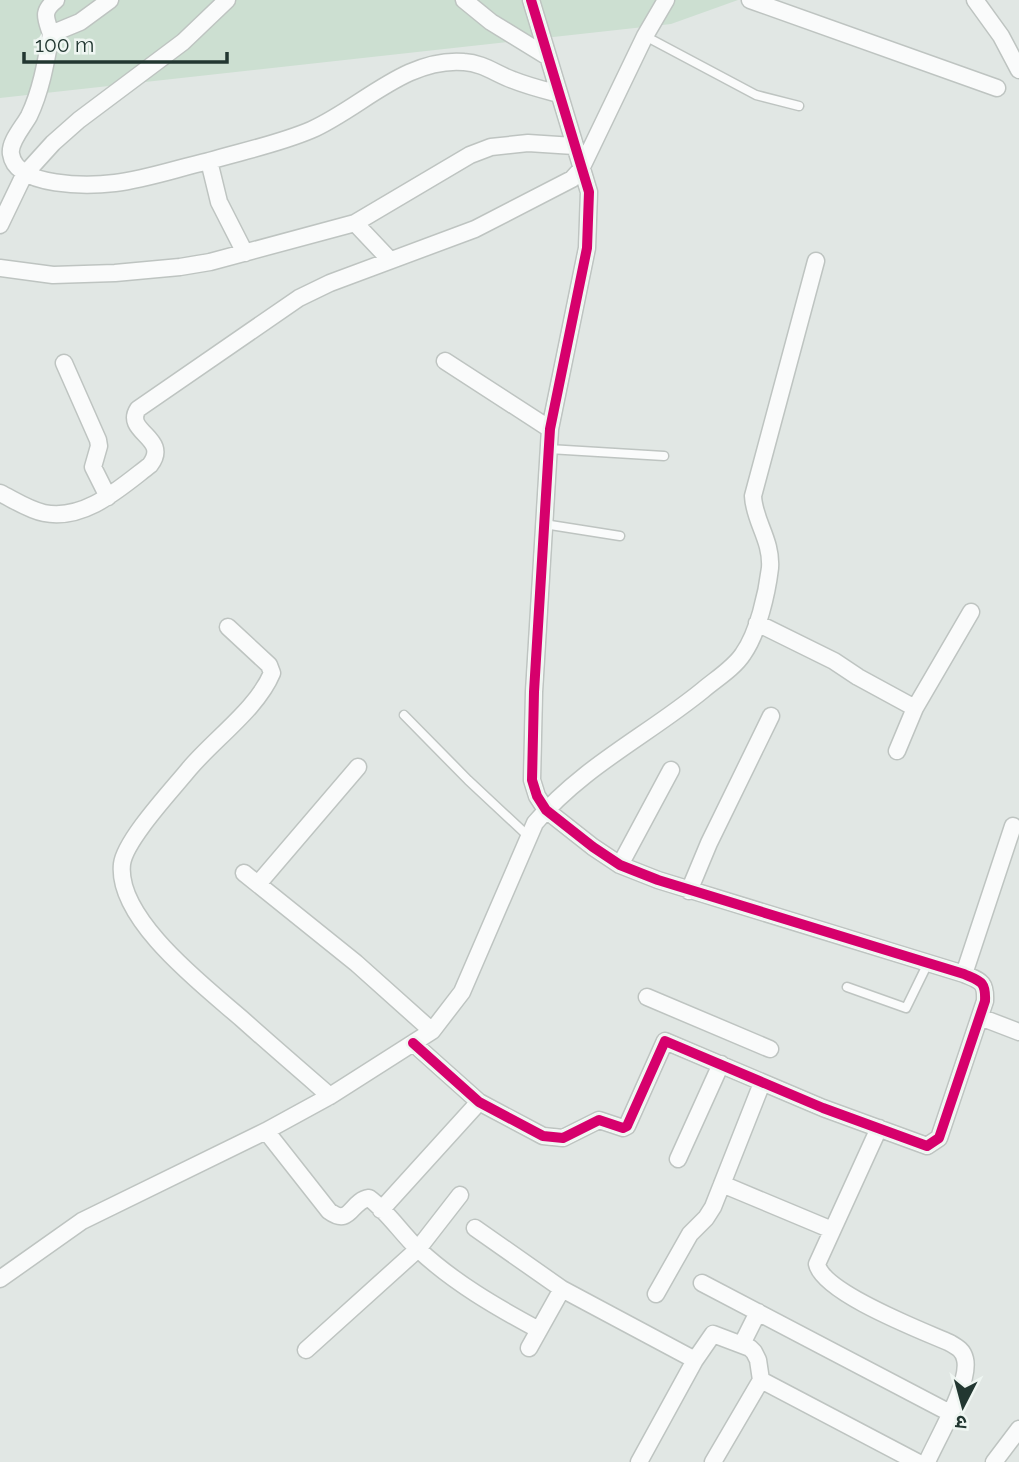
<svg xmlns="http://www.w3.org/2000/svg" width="1019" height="1462" font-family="Raleway,'Noto Sans Devanagari',sans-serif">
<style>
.green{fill:#ccdfd1}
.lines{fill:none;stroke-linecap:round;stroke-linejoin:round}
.service-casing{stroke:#bec4c1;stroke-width:11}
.minor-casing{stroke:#bec4c1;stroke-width:19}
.service{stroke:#fafbfb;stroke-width:8}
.minor{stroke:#fafbfb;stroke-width:16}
.cycleway-casing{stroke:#eff6f2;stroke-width:15}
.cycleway{stroke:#d6006c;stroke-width:10}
</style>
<rect width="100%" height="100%" fill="#e1e7e4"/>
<!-- green -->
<path class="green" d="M 0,0 L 738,0 L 671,24 L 0,98 Z"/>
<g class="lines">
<!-- service casing -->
<g class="service-casing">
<path id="service" d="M 645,36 L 756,95 L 799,106
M 549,449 L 664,456
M 544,524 L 620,536
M 404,715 L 468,780 L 528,836
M 847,987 L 906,1008 L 928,963"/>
</g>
<!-- minor casing -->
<g class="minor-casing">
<path id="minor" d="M 110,0 L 80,22 L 51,34 C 46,62 41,91 29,116 C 23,127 9,142 11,154 C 16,188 90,186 115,183 C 147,179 178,168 209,161 L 219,202 L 245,253
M 464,0 L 491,22 L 548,57
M 750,0 L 997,88
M 975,0 L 1001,36 L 1019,70
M 51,34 C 46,18 41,12 56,0
M 209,161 C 243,151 278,144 311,130 C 361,108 406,57 464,62 C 483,63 496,74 513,80 C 528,86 544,90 559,94
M 355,223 L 390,260
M 0,225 L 24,175 L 53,143 L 79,120 L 183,42 L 227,0
M 0,268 L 53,275 L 115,273 L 180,267 L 210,262 L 355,223 L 470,155 L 491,147 L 528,143 L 574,146
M 445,361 L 550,429
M 64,363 L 98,440 L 99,446 L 93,467 L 108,497
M 0,493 C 14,500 29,510 44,513 C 85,521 120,488 150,465 C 171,438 123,432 138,409 L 299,298 L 330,283 L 475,229 L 572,179 L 581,169 L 645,36 L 666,0
M 757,623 L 834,661 L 858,677 L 915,708
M 228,627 L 269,665 L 272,673 C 257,709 214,739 189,769 C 172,790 125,840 122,864 C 116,919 204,986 242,1019 C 271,1045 300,1070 330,1096
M 897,751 L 915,708 L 971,612
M 620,865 L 671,770
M 244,873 L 356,963 L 432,1031
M 258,884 L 358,767
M 689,891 L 709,843 L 771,716
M 964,974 L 1013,826
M 647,997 L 770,1049
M 980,1017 L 1019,1032
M 413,1043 L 479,1102 L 543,1136 L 563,1138 L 599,1120 L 623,1128 L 627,1126 L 665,1041 L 823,1108 L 927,1146 L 939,1138 L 985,1001 C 986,981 980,981 964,974 L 658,880 L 620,865 L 593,847 L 546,810 L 537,796 L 532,780 L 534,692 L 550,429 L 587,248 L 589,192 L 531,0
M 879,1128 L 817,1264 C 823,1293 923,1331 950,1343 C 957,1347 963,1350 965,1359 C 971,1382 937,1439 927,1462
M 266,1131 L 329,1211 C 351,1227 350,1201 369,1198 C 388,1212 401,1233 418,1249 C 453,1282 496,1307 539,1330
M 678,1159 L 721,1064
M 722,1184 L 832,1230
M 381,1210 L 479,1102
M 475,1228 L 562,1289 L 695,1360 L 639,1462
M 0,1279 L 82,1221 L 266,1131 L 330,1096 L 432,1031 L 462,992 L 535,823 C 582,767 648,735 703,690 C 716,679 734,668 743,654 C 758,633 767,593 770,568 C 772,540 754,521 753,496 L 816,261
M 702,1283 L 950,1413
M 656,1294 L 690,1234 L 706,1218 L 713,1207 L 762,1083
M 742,1344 L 758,1312
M 529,1348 L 562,1289
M 306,1350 L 418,1249 L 460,1195
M 695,1360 L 713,1334 L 750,1348 L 754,1352 L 758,1360 L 761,1380 L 917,1462
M 713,1462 L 761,1380
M 994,1462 L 1019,1429"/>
</g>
<!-- service -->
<use href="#service" class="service"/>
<!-- minor -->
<use href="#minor" class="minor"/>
<!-- cycleway casing -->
<g class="cycleway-casing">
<path id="cycleway" d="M 413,1043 L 479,1102 L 543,1136 L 563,1138 L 599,1120 L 623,1128 L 627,1126 L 665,1041 L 823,1108 L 927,1146 L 939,1138 L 985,1001 C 986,981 980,981 964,974 L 658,880 L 620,865 L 593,847 L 546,810 L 537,796 L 532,780 L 534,692 L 550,429 L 587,248 L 589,192 L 531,0"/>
</g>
<!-- cycleway -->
<use href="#cycleway" class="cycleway"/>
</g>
<!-- north arrow -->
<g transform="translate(963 1406) rotate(186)" stroke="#eff6f2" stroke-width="5" paint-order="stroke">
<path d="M0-5L12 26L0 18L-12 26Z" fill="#223731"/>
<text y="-10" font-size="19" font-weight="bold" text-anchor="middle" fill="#223731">उ</text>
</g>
<!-- scale -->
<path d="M24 52v10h203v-10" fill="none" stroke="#223731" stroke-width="3.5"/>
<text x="35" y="52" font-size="21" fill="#223731" stroke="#eff6f2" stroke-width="5" paint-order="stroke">100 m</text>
</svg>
